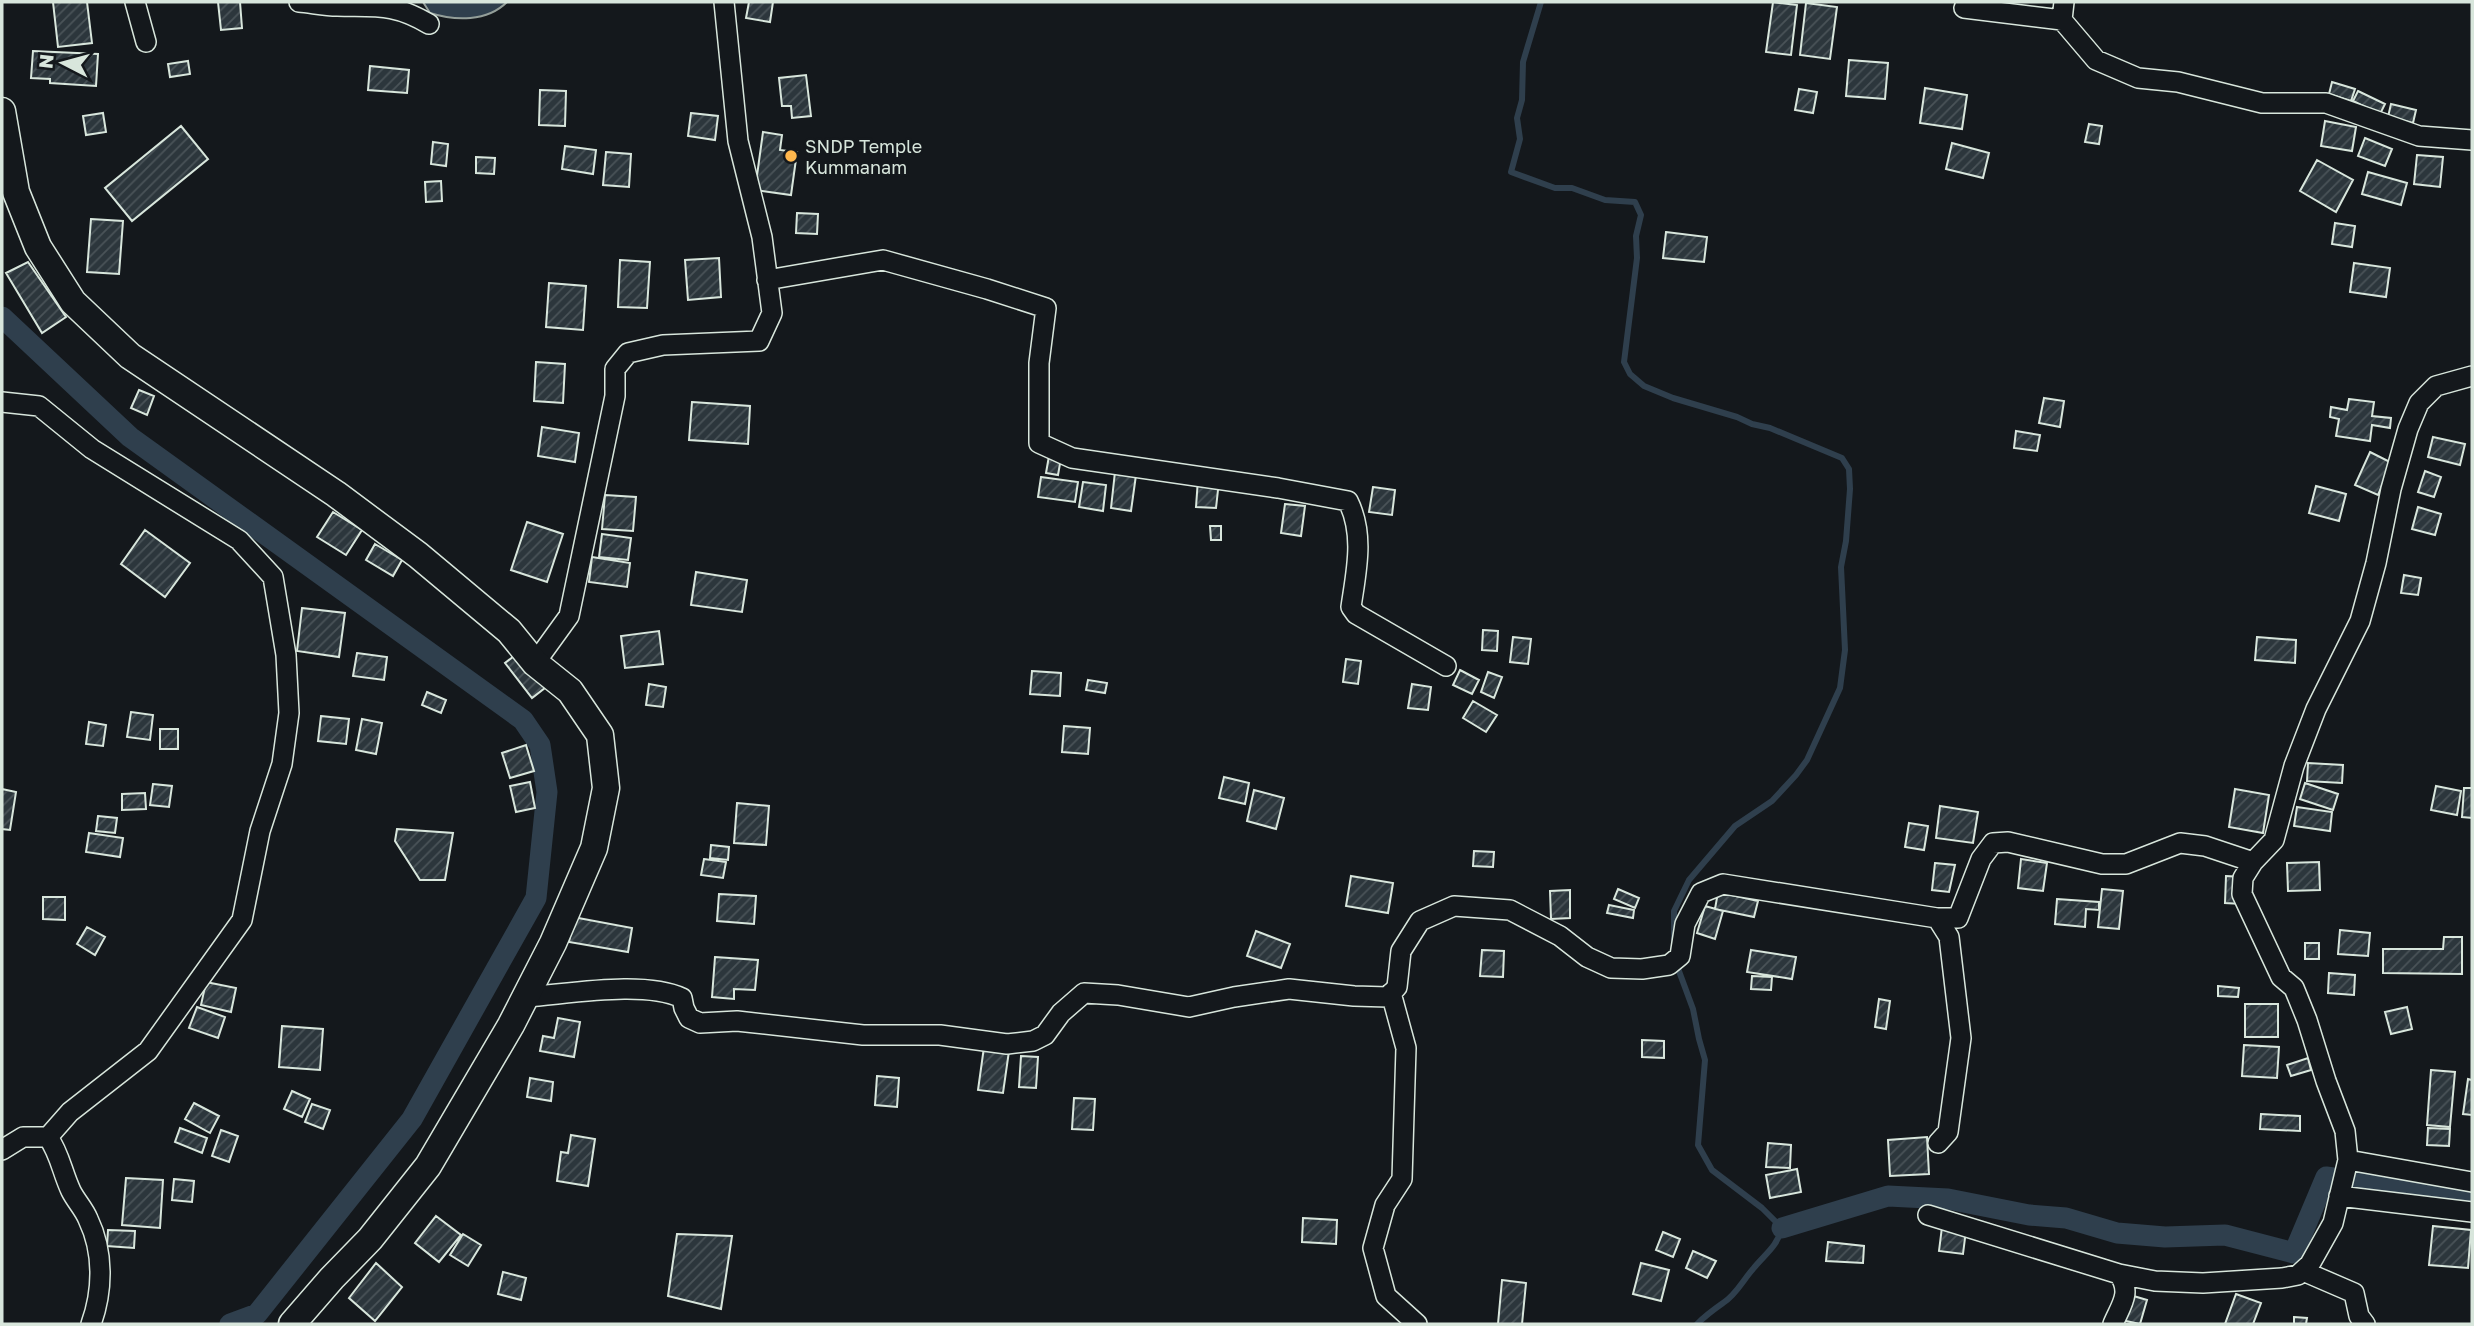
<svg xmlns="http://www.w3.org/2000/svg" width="2474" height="1326" font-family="'Golos Text',sans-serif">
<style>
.water{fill:#2f3f4d;stroke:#939e99;stroke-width:2}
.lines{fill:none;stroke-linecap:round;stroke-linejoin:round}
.stream{stroke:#2f3f4d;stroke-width:6}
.canal{stroke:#2f3f4d;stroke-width:21}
.building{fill:url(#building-hatch);stroke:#d8e6dc;stroke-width:2}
.street-casing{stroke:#d8e6dc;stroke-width:22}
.secondary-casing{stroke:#d8e6dc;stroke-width:29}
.street{stroke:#14181c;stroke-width:19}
.secondary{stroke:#14181c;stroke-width:26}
.poi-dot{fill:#ffb74d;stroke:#14181c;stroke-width:2.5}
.labels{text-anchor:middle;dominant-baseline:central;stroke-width:5;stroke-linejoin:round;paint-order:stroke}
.poi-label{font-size:18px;fill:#d8e6dc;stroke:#14181c;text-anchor:start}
</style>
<defs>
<pattern id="building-hatch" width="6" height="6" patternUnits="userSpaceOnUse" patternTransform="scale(1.75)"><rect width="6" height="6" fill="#2c363c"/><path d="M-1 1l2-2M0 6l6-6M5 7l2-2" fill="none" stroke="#4a5358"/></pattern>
</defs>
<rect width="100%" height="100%" fill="#14181c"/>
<!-- water -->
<path class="water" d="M 423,2 L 507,2 C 487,22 455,21 430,13 Z"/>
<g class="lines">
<!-- stream -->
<path class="stream" d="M 1541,2 L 1523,62 L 1522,100 L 1517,118 L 1520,139 L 1511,172 L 1555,188 L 1572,188 L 1605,200 L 1635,202 L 1641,215 L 1636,236 L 1637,258 L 1624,362 L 1630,374 L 1644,386 L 1673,398 L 1737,417 L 1752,424 L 1770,428 L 1842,458 L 1849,469 L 1850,489 L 1846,541 L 1841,567 L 1845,650 L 1840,688 L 1807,760 L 1796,775 L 1772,801 L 1735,826 L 1689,880 L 1674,911 L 1674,945
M 1676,963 L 1693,1009 L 1699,1039 L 1705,1060 L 1698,1145 L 1712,1170 L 1762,1208 L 1782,1228 C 1777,1247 1765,1254 1753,1269 C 1743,1280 1736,1295 1723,1303 C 1713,1310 1706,1315 1697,1324"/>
<!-- canal -->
<path class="canal" d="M 2,317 L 130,437 L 523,720 L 540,745 L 547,792 L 536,898 L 412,1119 L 257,1314 L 230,1324
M 1782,1228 L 1888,1196 L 1948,1199 L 2029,1215 L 2066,1218 L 2117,1233 L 2165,1237 L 2225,1235 L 2294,1253 L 2326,1177 L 2472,1197"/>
</g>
<!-- building -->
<path class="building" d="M 53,2 L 87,2 L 92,43 L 58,47 Z
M 218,2 L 240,2 L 242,28 L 221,30 Z
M 749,2 L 773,2 L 770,22 L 746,18 Z
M 1773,2 L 1797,5 L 1791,55 L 1766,52 Z
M 1806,3 L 1837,7 L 1830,59 L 1800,55 Z
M 33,51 L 98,54 L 96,86 L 50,83 L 50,79 L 31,78 Z
M 1849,60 L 1888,63 L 1885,99 L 1846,96 Z
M 188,61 L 190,74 L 170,77 L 168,64 Z
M 370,66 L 409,70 L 407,93 L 368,90 Z
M 806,75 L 811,116 L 792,118 L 791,106 L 782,106 L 779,78 Z
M 2332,82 L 2355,89 L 2351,101 L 2329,94 Z
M 1925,88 L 1967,95 L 1962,129 L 1920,123 Z
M 1799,89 L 1817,92 L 1813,113 L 1795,110 Z
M 540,90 L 566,91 L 565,126 L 539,125 Z
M 2358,91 L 2385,104 L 2380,114 L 2353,101 Z
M 2391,104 L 2416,110 L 2413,123 L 2388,117 Z
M 103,113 L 106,132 L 86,135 L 83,116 Z
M 691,113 L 718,116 L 715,140 L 688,136 Z
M 2325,121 L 2356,127 L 2352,151 L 2321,146 Z
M 2089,124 L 2102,126 L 2099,144 L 2085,142 Z
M 181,126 L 208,159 L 132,221 L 105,188 Z
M 763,132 L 782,135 L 780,150 L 797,152 L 791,195 L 755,190 Z
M 2365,138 L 2392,149 L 2385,166 L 2358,156 Z
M 433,142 L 448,144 L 446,166 L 431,164 Z
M 1952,143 L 1989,153 L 1983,178 L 1946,169 Z
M 565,146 L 596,150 L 593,174 L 562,169 Z
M 606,152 L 631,154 L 629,187 L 603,185 Z
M 2417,155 L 2443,157 L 2440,187 L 2414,184 Z
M 476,157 L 495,158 L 494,174 L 476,173 Z
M 2317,160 L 2353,180 L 2336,212 L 2300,191 Z
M 2368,172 L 2407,183 L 2401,205 L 2362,194 Z
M 441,181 L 442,201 L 426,202 L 425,182 Z
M 797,213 L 818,214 L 817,234 L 796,233 Z
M 91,219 L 123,221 L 119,274 L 87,272 Z
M 2335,223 L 2355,226 L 2352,247 L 2332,244 Z
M 1666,232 L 1707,237 L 1704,262 L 1663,258 Z
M 719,258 L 721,297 L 688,300 L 685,260 Z
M 620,260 L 650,262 L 647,308 L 618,307 Z
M 28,262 L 66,317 L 42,333 L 6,273 Z
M 2354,263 L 2390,268 L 2386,297 L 2350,292 Z
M 549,283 L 586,286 L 583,330 L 546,327 Z
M 536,362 L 565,364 L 563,403 L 534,401 Z
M 139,390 L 154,396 L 147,415 L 131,408 Z
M 2044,398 L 2064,401 L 2060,427 L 2039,423 Z
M 2349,399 L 2374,402 L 2372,416 L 2391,418 L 2390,428 L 2372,425 L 2370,441 L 2336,436 L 2339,419 L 2330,417 L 2331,407 L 2347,410 Z
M 692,402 L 750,406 L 748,444 L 689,440 Z
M 542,427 L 579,433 L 575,462 L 538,456 Z
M 2016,431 L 2040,435 L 2037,451 L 2014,448 Z
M 2433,437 L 2465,444 L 2460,465 L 2428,457 Z
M 2370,452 L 2392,463 L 2378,495 L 2355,485 Z
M 1049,456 L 1061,458 L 1058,475 L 1046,473 Z
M 2425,471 L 2441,477 L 2434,497 L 2418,492 Z
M 1115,472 L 1136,475 L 1131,511 L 1111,508 Z
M 1041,477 L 1078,482 L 1075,502 L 1038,497 Z
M 1198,479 L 1219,481 L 1216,508 L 1196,507 Z
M 1083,482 L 1106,485 L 1103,511 L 1079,507 Z
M 2316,486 L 2346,494 L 2339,521 L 2309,513 Z
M 1373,487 L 1395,490 L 1392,515 L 1369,512 Z
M 605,495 L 636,497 L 633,531 L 602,529 Z
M 1285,504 L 1305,506 L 1301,536 L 1281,533 Z
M 2418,507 L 2441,514 L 2435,535 L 2412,529 Z
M 333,512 L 362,530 L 346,555 L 317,537 Z
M 527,522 L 563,534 L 547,582 L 511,570 Z
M 1210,526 L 1221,526 L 1221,540 L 1211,540 Z
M 145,530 L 190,563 L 165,597 L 121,564 Z
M 602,534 L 631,538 L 628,560 L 599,557 Z
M 375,544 L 402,560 L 393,576 L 366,560 Z
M 592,557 L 630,563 L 627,587 L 589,582 Z
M 696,572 L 747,580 L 742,612 L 691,605 Z
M 2404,575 L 2421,578 L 2418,595 L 2401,593 Z
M 302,608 L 345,613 L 339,657 L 297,651 Z
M 1483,630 L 1498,631 L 1497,651 L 1482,650 Z
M 659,631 L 663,664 L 625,668 L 621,636 Z
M 1513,637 L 1531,639 L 1528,664 L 1510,662 Z
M 2257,637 L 2296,640 L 2295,663 L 2255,660 Z
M 523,649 L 550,684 L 532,698 L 505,663 Z
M 357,653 L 387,657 L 384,680 L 353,676 Z
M 1346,659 L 1361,661 L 1358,684 L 1343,682 Z
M 1460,670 L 1479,680 L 1472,694 L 1453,685 Z
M 1032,671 L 1061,673 L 1060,696 L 1030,694 Z
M 1488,672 L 1502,677 L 1494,698 L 1481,692 Z
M 1088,680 L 1107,683 L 1105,693 L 1086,690 Z
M 649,684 L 666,687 L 663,707 L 646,705 Z
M 1412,684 L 1431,687 L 1428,710 L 1408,708 Z
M 427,692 L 446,700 L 441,713 L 422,705 Z
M 1473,701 L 1497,715 L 1486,732 L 1463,718 Z
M 131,712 L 153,715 L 150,740 L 127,737 Z
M 321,716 L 349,719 L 346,744 L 318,741 Z
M 362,719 L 382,723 L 376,754 L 356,750 Z
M 89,722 L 106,725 L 103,746 L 86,744 Z
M 1064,726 L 1090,728 L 1088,754 L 1062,752 Z
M 160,729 L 178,729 L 178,749 L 160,749 Z
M 526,745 L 534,771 L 510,778 L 502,753 Z
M 2308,763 L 2343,765 L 2342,783 L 2307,781 Z
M 1224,777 L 1249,783 L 1245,804 L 1219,798 Z
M 530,782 L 535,808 L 516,812 L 510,786 Z
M 2305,783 L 2338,794 L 2333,810 L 2300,799 Z
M 153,784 L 172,786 L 169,807 L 150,805 Z
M 2436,786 L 2461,791 L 2457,815 L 2431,810 Z
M 2464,788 L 2472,788 L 2472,818 L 2462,817 Z
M 2,789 L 16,792 L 10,830 L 2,829 Z
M 2235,789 L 2269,795 L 2263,833 L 2229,827 Z
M 1254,790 L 1284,798 L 1276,829 L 1247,821 Z
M 145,793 L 146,809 L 122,810 L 122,794 Z
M 737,803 L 769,806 L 766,845 L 734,843 Z
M 1940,806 L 1978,812 L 1973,843 L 1936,838 Z
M 2297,807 L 2332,812 L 2330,831 L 2294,826 Z
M 98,816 L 117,818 L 115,833 L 96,831 Z
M 1909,823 L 1928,826 L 1924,850 L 1905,847 Z
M 397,829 L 453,833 L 445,880 L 420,880 L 395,841 Z
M 89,833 L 123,838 L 120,857 L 86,852 Z
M 711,845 L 729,847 L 728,860 L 710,858 Z
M 1474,851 L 1494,852 L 1493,867 L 1473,866 Z
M 704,859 L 726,862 L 723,878 L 701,875 Z
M 2021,859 L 2047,863 L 2043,891 L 2018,888 Z
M 2319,862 L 2320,890 L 2288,891 L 2287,863 Z
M 1935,863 L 1955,865 L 1949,892 L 1932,890 Z
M 1351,876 L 1393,883 L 1388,913 L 1346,906 Z
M 2226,876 L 2243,877 L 2242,904 L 2225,903 Z
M 1618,889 L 1639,898 L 1635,908 L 1614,899 Z
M 2102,889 L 2123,891 L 2119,929 L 2098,927 Z
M 1570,890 L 1570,918 L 1551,919 L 1550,891 Z
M 1718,892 L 1758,901 L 1754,917 L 1715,909 Z
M 719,894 L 756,896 L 754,924 L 717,921 Z
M 43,897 L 65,897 L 65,920 L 43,919 Z
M 2057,899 L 2099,902 L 2099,910 L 2086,909 L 2085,927 L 2055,924 Z
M 1609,905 L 1634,910 L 1633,918 L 1607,913 Z
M 1705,906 L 1723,911 L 1715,939 L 1697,933 Z
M 573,917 L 632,928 L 628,952 L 569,942 Z
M 87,927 L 105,937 L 95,955 L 77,944 Z
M 2340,930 L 2370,933 L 2368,956 L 2338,954 Z
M 1256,931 L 1290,944 L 1281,968 L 1247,956 Z
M 2444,937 L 2462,937 L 2462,974 L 2383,973 L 2383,949 L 2443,949 Z
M 2305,943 L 2319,943 L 2319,959 L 2305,959 Z
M 1482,950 L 1504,951 L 1503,977 L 1480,976 Z
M 1751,950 L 1796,957 L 1792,979 L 1747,972 Z
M 715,957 L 758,960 L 755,990 L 734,989 L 734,999 L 712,997 Z
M 2329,973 L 2355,975 L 2354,995 L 2328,993 Z
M 1752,976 L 1772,977 L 1771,990 L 1751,989 Z
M 206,982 L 236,988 L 231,1012 L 201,1005 Z
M 2218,986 L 2239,988 L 2238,997 L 2218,996 Z
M 1879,999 L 1890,1001 L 1886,1029 L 1875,1027 Z
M 2245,1004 L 2278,1004 L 2278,1037 L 2245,1037 Z
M 197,1007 L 225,1017 L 218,1038 L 189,1028 Z
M 2407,1007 L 2412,1029 L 2391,1034 L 2385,1012 Z
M 558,1018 L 580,1022 L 574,1057 L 540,1051 L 543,1036 L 554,1038 Z
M 282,1026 L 323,1029 L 320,1070 L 279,1067 Z
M 1642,1040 L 1664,1041 L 1664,1058 L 1642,1057 Z
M 2244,1045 L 2279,1047 L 2277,1078 L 2242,1076 Z
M 984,1047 L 1009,1051 L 1003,1093 L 978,1090 Z
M 1021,1056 L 1038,1057 L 1036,1088 L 1019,1087 Z
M 2308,1058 L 2311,1070 L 2291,1076 L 2287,1065 Z
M 2431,1070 L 2455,1072 L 2450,1127 L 2427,1125 Z
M 877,1076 L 899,1078 L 897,1107 L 875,1105 Z
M 530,1078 L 553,1082 L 551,1101 L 527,1097 Z
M 2468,1079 L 2472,1080 L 2472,1115 L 2463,1114 Z
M 292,1091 L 310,1099 L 302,1117 L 284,1109 Z
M 1074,1098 L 1095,1099 L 1093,1130 L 1072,1129 Z
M 194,1103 L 219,1116 L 210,1133 L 185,1119 Z
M 312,1104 L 330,1110 L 323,1129 L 305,1122 Z
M 2261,1114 L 2300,1116 L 2300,1131 L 2260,1129 Z
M 180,1128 L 207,1138 L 202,1153 L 175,1142 Z
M 2428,1128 L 2450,1129 L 2449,1146 L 2427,1145 Z
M 221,1130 L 238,1136 L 229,1162 L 212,1156 Z
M 571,1135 L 595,1139 L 588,1186 L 557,1181 L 561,1152 L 568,1153 Z
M 1927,1137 L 1929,1174 L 1890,1176 L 1888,1140 Z
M 1768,1143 L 1791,1145 L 1790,1168 L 1766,1167 Z
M 1797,1169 L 1801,1192 L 1770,1198 L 1766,1175 Z
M 126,1178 L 163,1180 L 160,1228 L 122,1225 Z
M 174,1179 L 194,1181 L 192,1202 L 172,1200 Z
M 436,1216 L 461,1235 L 439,1262 L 415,1243 Z
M 1303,1218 L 1337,1220 L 1336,1244 L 1302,1242 Z
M 2433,1226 L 2471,1230 L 2468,1268 L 2429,1265 Z
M 1942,1227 L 1966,1230 L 1963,1254 L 1939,1251 Z
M 108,1230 L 135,1231 L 134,1248 L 107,1246 Z
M 1663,1232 L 1680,1239 L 1673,1257 L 1656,1250 Z
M 463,1234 L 481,1245 L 468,1266 L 450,1255 Z
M 677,1234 L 732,1236 L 721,1309 L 668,1296 Z
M 1828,1242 L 1864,1246 L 1863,1263 L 1826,1261 Z
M 1693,1251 L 1716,1261 L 1707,1278 L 1686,1268 Z
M 376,1263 L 402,1287 L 375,1321 L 349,1298 Z
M 1641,1263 L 1669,1270 L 1661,1301 L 1633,1294 Z
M 503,1272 L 526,1278 L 521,1300 L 498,1294 Z
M 1502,1280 L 1526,1283 L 1522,1324 L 1498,1324 Z
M 2120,1292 L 2147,1300 L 2140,1324 L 2112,1318 Z
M 2236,1294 L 2261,1303 L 2253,1324 L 2225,1324 Z
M 2294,1317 L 2307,1318 L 2306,1324 L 2294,1324 Z"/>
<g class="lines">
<!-- street casing -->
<g class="street-casing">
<path id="street" d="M 135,2 L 146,42
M 299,2 C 311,3 325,6 337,6 C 376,7 394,3 429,24
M 2064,2 L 2062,20 L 2096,60 L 2138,78 L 2178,82 L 2262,103 L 2326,103 L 2419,136 L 2472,140
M 1964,8 L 2062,20
M 767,280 L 883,260 L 987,289 L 1046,308 L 1039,363 L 1039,443 L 1072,458 L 1278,488 L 1348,501 C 1365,535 1356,572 1351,607 L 1356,614 L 1446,666
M 2472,376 L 2436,386 L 2419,403 L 2408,429 L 2391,489 L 2376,563 L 2360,621 L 2316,709 L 2294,766 L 2274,840 L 2253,862 L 2243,878 L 2242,894 L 2281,977 L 2294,988 L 2307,1020 L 2326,1081 L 2345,1131 L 2348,1160 L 2472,1182
M 2,402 L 39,406 L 92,449 L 239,540 L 273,577 L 286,655 L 289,713 L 282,764 L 260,831 L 242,920 L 148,1051 L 70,1112 L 48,1137
M 535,663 L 569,616 L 615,396 L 615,369 L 628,353 L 663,345 L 759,341 L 772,313 L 762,237 L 738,141 L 724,2
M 1937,918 L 1949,937 L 1961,1038 L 1948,1132 L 1938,1143
M 1391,993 L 1406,1048 L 1402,1179 L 1385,1205 L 1373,1248 L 1386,1296 L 1417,1324
M 526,997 C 569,994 644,980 682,998 L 684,1008 L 689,1018 L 700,1023 L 737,1021 L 863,1035 L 940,1035 L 1007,1044 L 1033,1041 L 1045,1035 L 1061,1013 L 1084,993 L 1118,995 L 1189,1007 L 1234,997 L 1289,989 L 1354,996 L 1388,997 L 1397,987 L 1401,951 L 1420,921 L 1454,906 L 1510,910 L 1560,936 L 1587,957 L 1611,968 L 1642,969 L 1669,965 L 1680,956 L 1685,924 L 1701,893 L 1723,884 L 1937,918 L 1958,918 L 1981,859 L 1993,843 L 2008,842 L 2102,864 L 2126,864 L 2180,843 L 2205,846 L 2253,862
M 2,1150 L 23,1137 L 48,1137 C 60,1154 62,1172 71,1191 C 76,1201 84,1209 88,1219 C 104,1252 103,1291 91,1324
M 2339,1196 L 2472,1212
M 1928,1215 L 2119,1274 L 2155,1281 L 2203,1283 L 2282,1278 L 2298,1275 L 2310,1264 L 2333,1223 L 2348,1160
M 2303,1271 L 2354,1293 L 2359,1316 L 2365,1324
M 2113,1324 C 2121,1305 2132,1293 2119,1274"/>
</g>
<!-- secondary casing -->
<g class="secondary-casing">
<path id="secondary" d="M 2,111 L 16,192 L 38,247 L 73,302 L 130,356 L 336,494 L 418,555 L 509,631 L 535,663 L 570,691 L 600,735 L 606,788 L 594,848 L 553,943 L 511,1025 L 428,1166 L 370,1239 L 332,1278 L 292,1324"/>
</g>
<!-- street -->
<use href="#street" class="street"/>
<!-- secondary -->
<use href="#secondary" class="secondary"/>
</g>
<!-- markers -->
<circle class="poi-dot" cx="791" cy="156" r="7"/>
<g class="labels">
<!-- poi labels -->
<g class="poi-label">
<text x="805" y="146">SNDP Temple<tspan x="805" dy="21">Kummanam</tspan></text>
</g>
</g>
<!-- border -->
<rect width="2474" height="1326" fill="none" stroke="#d8e6dc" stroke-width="7"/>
<!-- north arrow -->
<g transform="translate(63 63) rotate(276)" stroke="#14181c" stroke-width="5" paint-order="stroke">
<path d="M0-5L12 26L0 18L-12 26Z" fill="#d8e6dc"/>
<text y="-10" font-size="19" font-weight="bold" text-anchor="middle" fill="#d8e6dc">N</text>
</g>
</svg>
